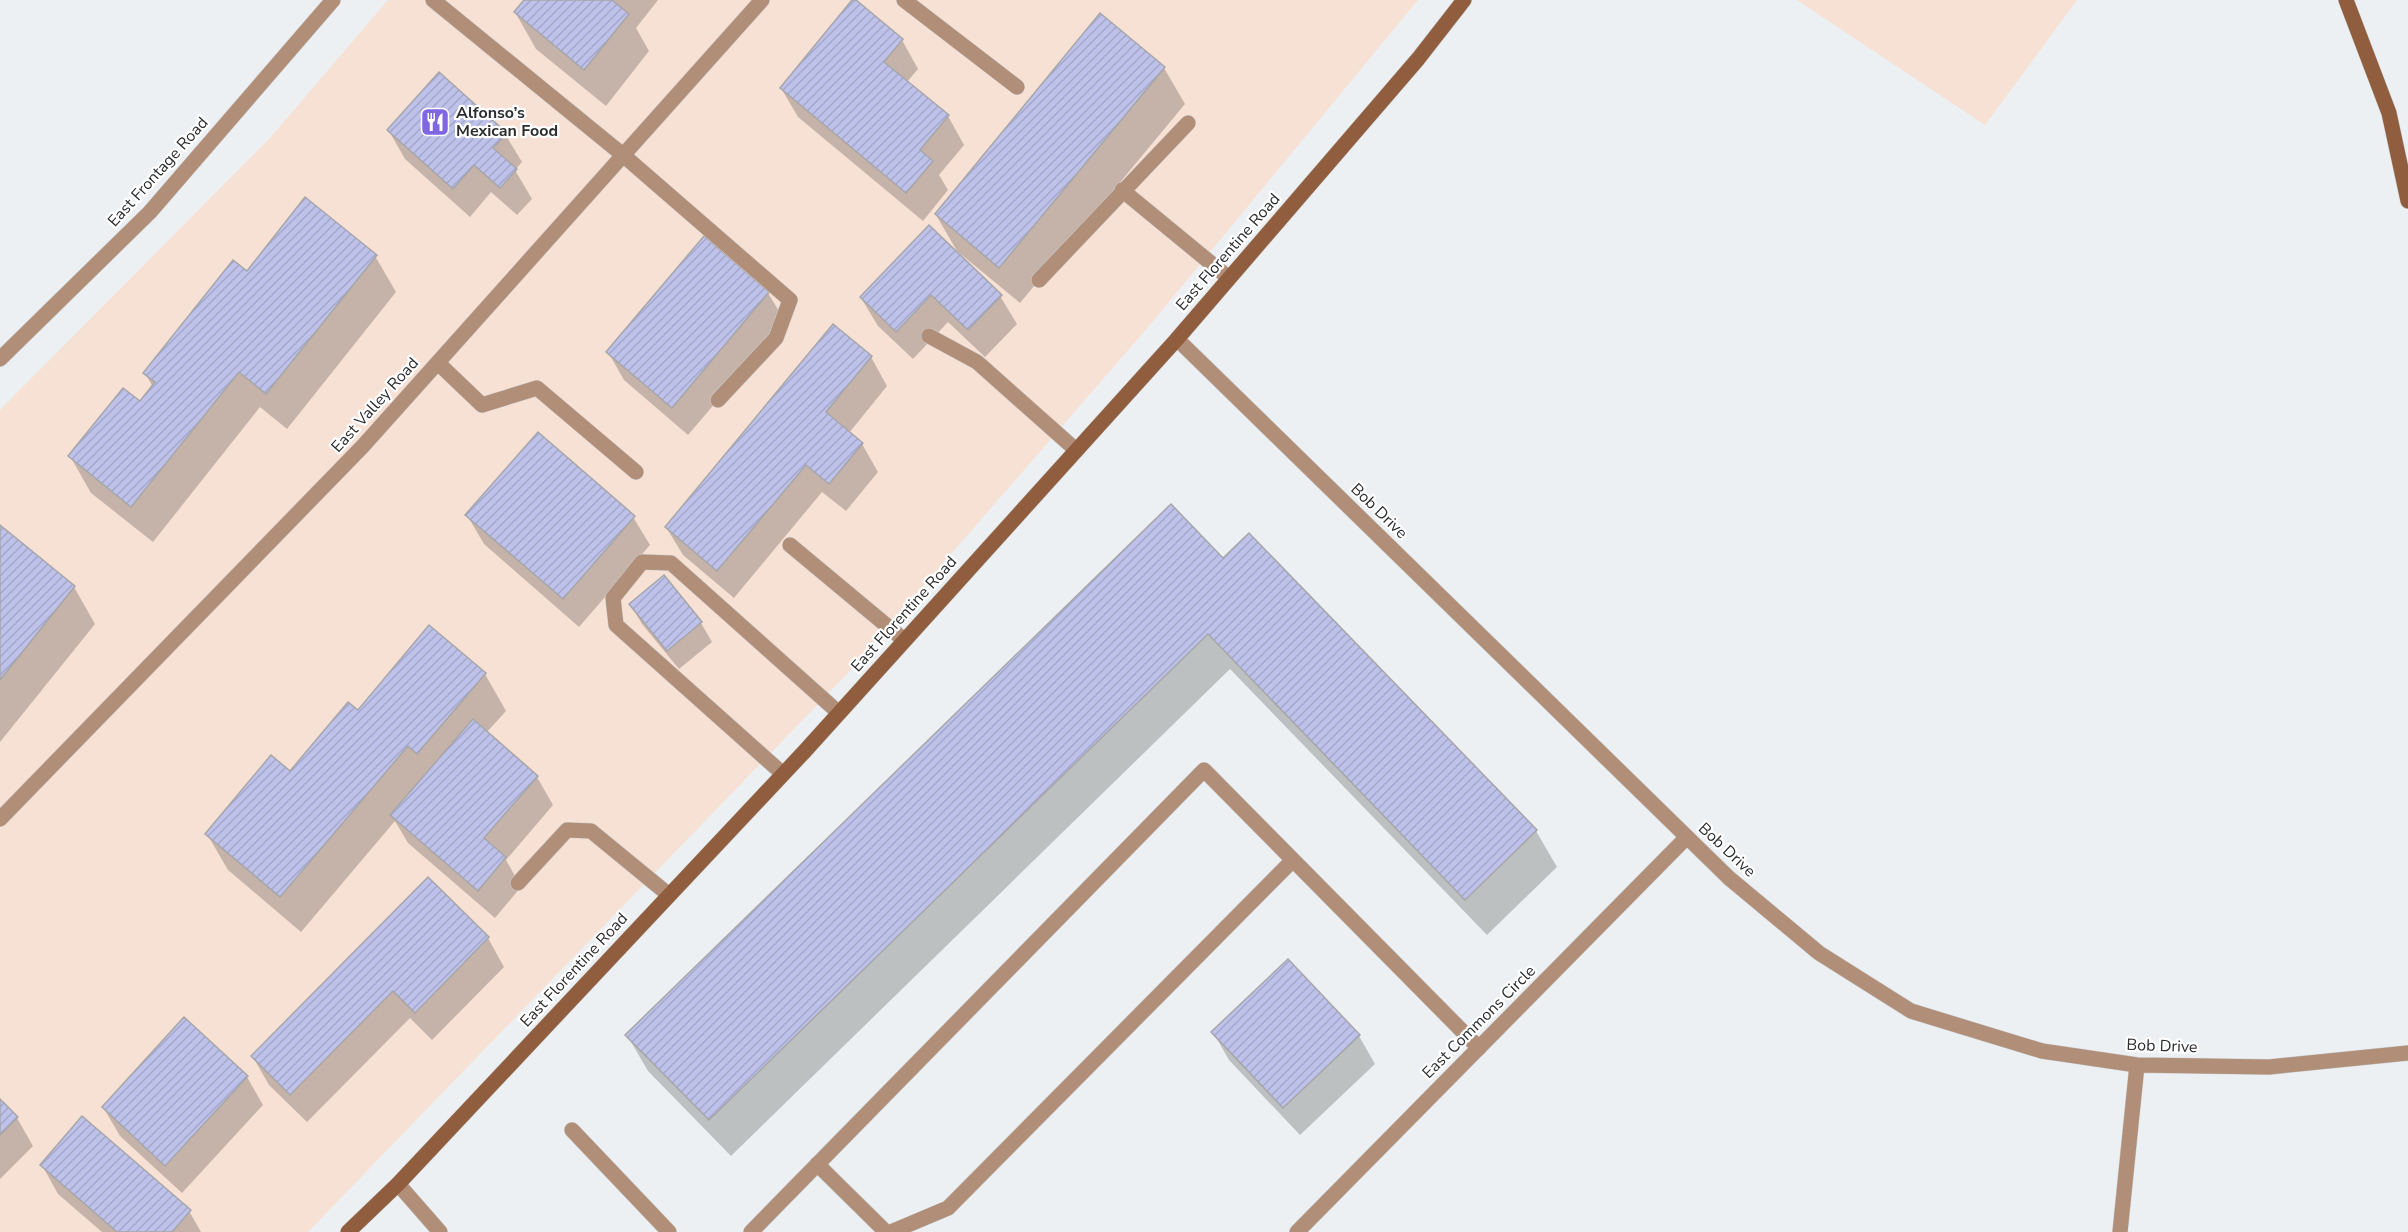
<svg xmlns="http://www.w3.org/2000/svg" width="2408" height="1232" font-family="'Nunito Sans',sans-serif">
<style>
.commercial{fill:#f7e0d4}
.shadow{fill:#0003}
.building{fill:url(#building-hatch);stroke:#a6a6a9;stroke-width:1.5}
.lines{fill:none;stroke-linecap:round;stroke-linejoin:round}
.lane-casing{stroke:#cacdcf;stroke-width:16}
.street-casing{stroke:#cacdcf;stroke-width:16}
.secondary-casing{stroke:#cacdcf;stroke-width:16}
.lane{stroke:#b18e78;stroke-width:15}
.street{stroke:#b18e78;stroke-width:15}
.secondary{stroke:#905e3e;stroke-width:15}
.labels{text-anchor:middle;dominant-baseline:central;stroke-width:4.5;stroke-linejoin:round;paint-order:stroke}
.poi-label{font-size:16px;font-weight:bold;fill:#2c2d2e;stroke:#fff;text-anchor:start}
.street-label{font-size:16px;fill:#2c2d2e;stroke:#fff}
</style>
<defs>
<pattern id="building-hatch" width="6" height="6" patternUnits="userSpaceOnUse" patternTransform="scale(1.5)"><rect width="6" height="6" fill="#bec2eb"/><path d="M-1 1l2-2M0 6l6-6M5 7l2-2" fill="none" stroke="#a3a7ca"/></pattern>
</defs>
<rect width="100%" height="100%" fill="#edf0f2"/>
<!-- commercial -->
<path class="commercial" d="M 388,0 L 1418,0 L 1149,326 L 846,675 L 308,1232 L 0,1232 L 0,410 L 270,138 Z
M 1797,0 L 2077,0 L 1985,125 Z"/>
<!-- shadow -->
<path class="shadow" d="M 526,0 L 658,0 L 636,28 L 649,51 L 606,106 L 536,49 L 515,12 Z
M 902,40 L 918,69 L 907,82 L 948,116 L 964,145 L 939,175 L 948,190 L 923,221 L 798,117 L 781,88 Z
M 1164,68 L 1185,104 L 1020,303 L 957,251 L 936,215 Z
M 389,131 L 505,134 L 522,162 L 515,170 L 532,199 L 517,215 L 491,192 L 470,217 L 405,159 Z
M 929,227 L 1000,296 L 1017,324 L 985,357 L 948,322 L 913,359 L 878,326 L 861,298 Z
M 375,256 L 396,292 L 287,429 L 260,407 L 153,542 L 91,493 L 70,456 L 140,403 L 153,387 L 145,373 L 247,273 Z
M 768,293 L 785,321 L 688,435 L 624,380 L 608,352 Z
M 833,326 L 871,357 L 887,386 L 849,433 L 862,444 L 878,472 L 846,511 L 822,492 L 734,598 L 683,555 L 666,527 Z
M 467,515 L 633,517 L 650,545 L 579,627 L 484,544 Z
M 0,527 L 74,587 L 95,624 L 0,742 Z
M 1223,561 L 1536,831 L 1557,867 L 1487,935 L 1230,669 L 731,1156 L 648,1071 L 627,1035 Z
M 631,605 L 701,623 L 712,642 L 679,669 L 642,624 Z
M 485,674 L 506,711 L 486,733 L 537,777 L 553,805 L 506,860 L 521,887 L 495,918 L 408,843 L 395,821 L 301,932 L 228,870 L 207,834 L 290,773 L 358,712 Z
M 428,879 L 488,938 L 504,967 L 432,1040 L 410,1018 L 307,1122 L 269,1085 L 253,1057 Z
M 1213,1032 L 1359,1036 L 1375,1064 L 1300,1135 L 1229,1060 Z
M 247,1077 L 263,1105 L 182,1193 L 120,1136 L 103,1107 Z
M 0,1101 L 17,1118 L 33,1146 L 0,1179 Z
M 42,1165 L 189,1211 L 201,1232 L 102,1232 L 58,1194 Z"/>
<!-- building -->
<path class="building" d="M 524,0 L 612,0 L 629,14 L 584,70 L 514,12 Z
M 852,0 L 856,0 L 903,39 L 884,62 L 949,115 L 920,150 L 933,161 L 906,193 L 780,88 Z
M 1100,13 L 1165,67 L 999,268 L 935,214 Z
M 439,72 L 507,133 L 493,148 L 517,169 L 500,188 L 474,165 L 453,189 L 387,130 Z
M 305,197 L 377,255 L 266,394 L 239,372 L 131,507 L 68,456 L 123,388 L 140,401 L 155,382 L 143,373 L 233,260 L 247,271 Z
M 929,225 L 1002,295 L 968,330 L 931,295 L 896,332 L 860,297 Z
M 704,236 L 769,292 L 672,408 L 606,352 Z
M 833,324 L 872,356 L 826,412 L 863,443 L 829,484 L 806,465 L 717,571 L 665,527 Z
M 538,432 L 635,516 L 563,599 L 465,515 Z
M 1171,504 L 1223,558 L 1249,533 L 1537,830 L 1465,900 L 1208,634 L 709,1120 L 625,1035 Z
M 0,525 L 75,586 L 0,680 Z
M 664,575 L 702,622 L 667,651 L 629,604 Z
M 429,625 L 486,673 L 417,754 L 408,746 L 280,897 L 205,834 L 271,755 L 290,771 L 348,702 L 358,710 Z
M 473,719 L 538,776 L 484,838 L 506,857 L 478,891 L 390,815 Z
M 428,877 L 489,937 L 415,1013 L 393,991 L 290,1095 L 251,1056 Z
M 1288,959 L 1360,1035 L 1283,1108 L 1211,1032 Z
M 184,1017 L 248,1076 L 165,1166 L 102,1107 Z
M 0,1099 L 18,1117 L 0,1135 Z
M 82,1116 L 191,1210 L 172,1232 L 117,1232 L 40,1165 Z"/>
<g class="lines">
<!-- lane casing -->
<g class="lane-casing">
<path id="lane" d="M 433,0 L 623,155 L 790,300 L 776,338 L 718,400
M 904,0 L 1017,87
M 1122,190 L 1229,278
M 1039,280 L 1188,123
M 929,336 L 977,362 L 1076,450
M 438,363 L 482,405 L 537,388 L 636,472
M 790,545 L 904,640
M 783,774 L 616,625 L 613,598 L 642,562 L 671,563 L 839,713
M 518,883 L 567,830 L 591,831 L 669,895
M 572,1130 L 669,1232
M 817,1164 L 886,1232
M 751,1232 L 1204,770 L 1479,1048
M 891,1232 L 948,1208 L 1293,860"/>
</g>
<!-- street casing -->
<g class="street-casing">
<path id="street" d="M 1177,339 L 1729,878 L 1819,953 L 1911,1011 L 2042,1051 L 2137,1065 L 2269,1067 L 2408,1053
M 0,359 L 150,212 L 333,0
M 0,819 L 363,446 L 762,0
M 398,1184 L 440,1232
M 1297,1232 L 1687,837
M 2120,1232 L 2137,1065"/>
</g>
<!-- secondary casing -->
<g class="secondary-casing">
<path id="secondary" d="M 2346,0 L 2389,113 L 2408,201
M 348,1232 L 398,1184 L 804,752 L 1177,339 L 1418,59 L 1464,0"/>
</g>
<!-- lane -->
<use href="#lane" class="lane"/>
<!-- street -->
<use href="#street" class="street"/>
<!-- secondary -->
<use href="#secondary" class="secondary"/>
</g>
<!-- icons -->
<defs>
<g id="restaurant-square" transform="scale(1.5)"><rect x="-9" y="-9" width="18" height="18" rx="4" fill="#7f67e2" stroke="#fff"/><path d="M-5-6h1v4h1v-4h1v4h1v-4h1v5L-1.5 .5V6h-2V.5L-5-1ZM5-6V6H3V1.5H1.5Q1.5-4 5-6Z" fill="#fff"/></g>
</defs>
<g fill-rule="evenodd">
<use href="#restaurant-square" x="435" y="122"/>
</g>
<g class="labels">
<!-- poi labels -->
<g class="poi-label">
<text x="456" y="113">Alfonso’s<tspan x="456" dy="18">Mexican Food</tspan></text>
</g>
<!-- street labels -->
<g class="street-label">
<text transform="translate(158 172) rotate(-48)">East Frontage Road</text>
<text transform="translate(1228 252) rotate(-49)">East Florentine Road</text>
<text transform="translate(375 405) rotate(-48)">East Valley Road</text>
<text transform="translate(1379 511) rotate(44)">Bob Drive</text>
<text transform="translate(904 614) rotate(-48)">East Florentine Road</text>
<text transform="translate(1727 850) rotate(43)">Bob Drive</text>
<text transform="translate(574 970) rotate(-47)">East Florentine Road</text>
<text transform="translate(1479 1022) rotate(-45)">East Commons Circle</text>
<text transform="translate(2162 1046) rotate(2)">Bob Drive</text>
</g>
</g>
</svg>
